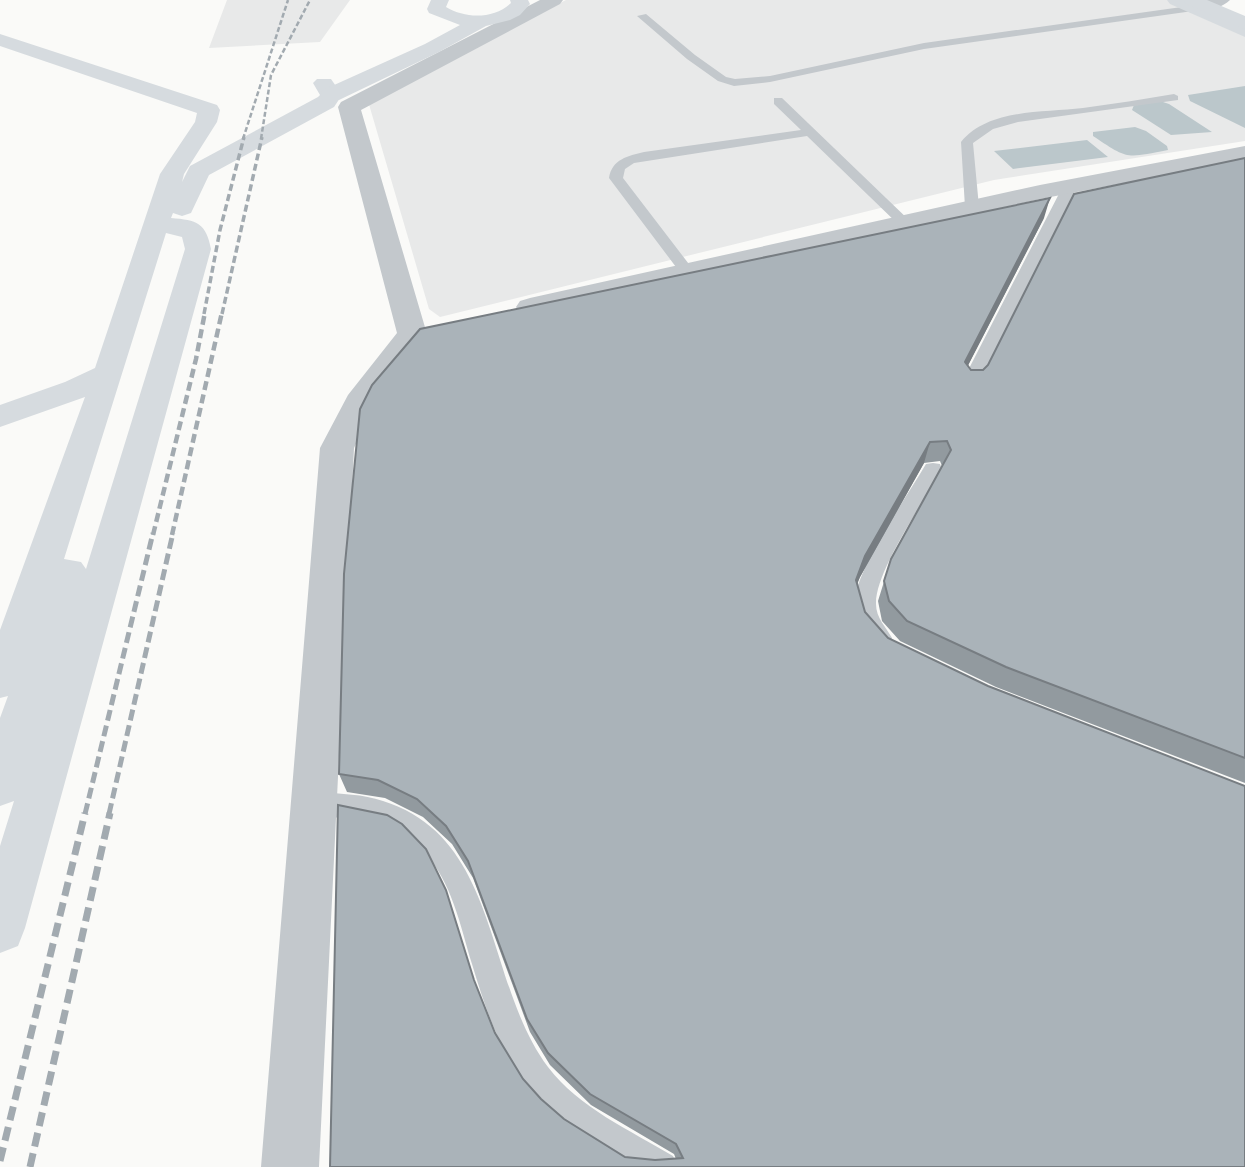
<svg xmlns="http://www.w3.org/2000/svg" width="1245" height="1167" font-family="'PT Sans',sans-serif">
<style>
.built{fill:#e8e9e9}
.water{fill:#bbc7cb}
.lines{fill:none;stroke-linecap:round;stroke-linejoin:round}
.lane{fill:#c3c8cc;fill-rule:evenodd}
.street{fill:#c3c8cc;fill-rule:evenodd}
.secondary{fill:#d6dbdf;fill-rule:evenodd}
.primary{fill:#d6dbdf;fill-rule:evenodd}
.highway{fill:#d6dbdf;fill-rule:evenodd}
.rail-far4{stroke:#a2aab0;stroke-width:2.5;stroke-dasharray:5 2.5;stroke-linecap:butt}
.rail-far3{stroke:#a2aab0;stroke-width:3.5;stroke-dasharray:7 3.5;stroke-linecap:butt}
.rail-far2{stroke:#a2aab0;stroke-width:4.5;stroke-dasharray:9 4.5;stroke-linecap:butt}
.rail-far1{stroke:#a2aab0;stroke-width:5;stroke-dasharray:11 5;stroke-linecap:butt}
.rail{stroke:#a2aab0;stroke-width:7;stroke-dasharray:14 7;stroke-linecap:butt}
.wall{fill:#929a9f}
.shaded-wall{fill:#777d82}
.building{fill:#aab3b9;stroke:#777d82;stroke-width:2}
</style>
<rect width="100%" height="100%" fill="#fafaf8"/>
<!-- built -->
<path class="built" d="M 227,0 L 350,0 L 320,42 L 209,48 Z
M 566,0 L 1171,0 L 1245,29 L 1245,141 L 994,180 L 440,317 L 429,309 L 368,101 Z"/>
<!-- water -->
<path class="water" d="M 1245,86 L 1245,128 L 1190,101 L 1188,95 Z
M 1160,101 L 1169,104 L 1212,132 L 1171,135 L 1132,110 L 1134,105 Z
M 1135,127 L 1146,131 L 1167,146 L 1168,150 C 1125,158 1129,160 1093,136 L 1093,132 Z
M 1087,140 L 1108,157 L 1013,169 L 994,151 Z"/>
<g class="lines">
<!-- lane -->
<path class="lane" d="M 1196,5 L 1200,6 L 1200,10 L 924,49 L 770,82 L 734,86 L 718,81 L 687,59 L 637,16 L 646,14 L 695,55 L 726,77 L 735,79 L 770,76 L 924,43 Z
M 1174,94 L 1178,96 L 1178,100 L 1018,122 L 993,129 L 973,143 L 979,207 L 972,211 L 965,207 L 961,142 C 989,108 1043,113 1083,108 C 1113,104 1144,99 1174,94 Z
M 774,98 L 782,98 L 912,223 L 910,226 L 900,226 L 807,136 L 634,163 L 625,169 L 623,178 L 695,272 L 692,275 L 682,275 L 609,178 C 612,159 628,156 644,152 L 801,130 L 774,104 Z
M 1070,182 L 1077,186 L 979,384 L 976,388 L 964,388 L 961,384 L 1063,186 Z
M 933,463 L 940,464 L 942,469 C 925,500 875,571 876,604 C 876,618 886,627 892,638 L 889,644 C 878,648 873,645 867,635 C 861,627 855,616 854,605 C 854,572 908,495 926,464 Z
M 320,792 C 341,794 363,794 383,801 C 501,838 484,982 548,1067 C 579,1108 630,1130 673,1156 L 678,1167 C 664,1167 643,1167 630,1166 C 617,1162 605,1152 593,1145 C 519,1100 496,1044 472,964 C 460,925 452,882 424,852 C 384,810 355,827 311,811 L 307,803 L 311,795 Z"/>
<!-- street -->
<path class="street" d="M 540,0 L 563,0 L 560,4 L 361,110 L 427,334 L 375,403 L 354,448 L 319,1167 L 261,1167 L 320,448 L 348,395 L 397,333 L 338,107 L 341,102 Z
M 1202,0 L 1230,0 C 1222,8 1201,15 1189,12 L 1187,8 L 1189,4 Z
M 1245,146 L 1245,160 L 1040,199 L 530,316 L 520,313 L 516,307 L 520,301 L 530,298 L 1040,185 Z"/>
<!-- secondary -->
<path class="secondary" d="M 0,34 L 217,105 L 220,110 L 217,122 L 184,174 L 182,182 L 190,166 L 318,97 L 320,95 L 313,83 L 317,79 L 331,79 L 342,95 L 334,107 L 209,175 L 191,213 L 182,216 L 173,213 L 171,218 C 197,220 206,223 211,249 L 25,928 L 18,946 L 0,953 L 0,846 L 14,801 L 0,806 L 0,718 L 8,696 L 0,698 L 0,630 L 85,397 L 0,427 L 0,405 L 65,382 L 95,368 L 160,174 L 195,122 L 197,113 L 0,46 ZM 166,233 L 182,237 L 185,249 L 86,569 L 81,562 L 64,559 Z"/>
<!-- primary -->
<path class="primary" d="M 1167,0 L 1191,0 L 1245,24 L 1245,37 L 1170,4 Z"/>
<!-- highway -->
<path class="highway" d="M 431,0 L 449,0 L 446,7 C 466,19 494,19 511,3 L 510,0 L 528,0 L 530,4 L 520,15 L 510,20 L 486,26 L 439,52 L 339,100 L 323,100 L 320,95 L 323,90 L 425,44 L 460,25 L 429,13 L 427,9 Z
M 1183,0 L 1207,0 L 1245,16 L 1245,29 L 1186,4 Z"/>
<!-- rail-far4 -->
<path class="rail-far4" d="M 243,139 L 288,0
M 261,139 L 271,75 L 310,0"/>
<!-- rail-far3 -->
<path class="rail-far3" d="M 204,314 L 220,230 L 244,137
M 222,314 L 262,137"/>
<!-- rail-far2 -->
<path class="rail-far2" d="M 153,535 L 196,359 L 205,312
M 172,535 L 222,312"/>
<!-- rail-far1 -->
<path class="rail-far1" d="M 85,814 L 153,533
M 109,814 L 173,533"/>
<!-- rail -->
<path class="rail" d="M 0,1161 L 85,813
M 30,1167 L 110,813"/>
</g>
<!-- wall -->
<path class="wall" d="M 1245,158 L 1245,783 L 996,687 L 900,641 L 882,621 L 878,601 L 891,559 L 942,466 L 940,461 L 924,463 L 860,577 L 857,583 L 865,612 L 1245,1167 L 330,1167 L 476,985 L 495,1033 L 523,1079 L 541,1099 L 564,1119 L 625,1157 L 655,1160 L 676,1159 L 674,1154 L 591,1105 L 550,1065 L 530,1032 L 473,878 L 452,844 L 423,817 L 385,798 L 347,792 L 339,774 L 1044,218 L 968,365 L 971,370 L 983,370 Z"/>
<!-- shaded-wall -->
<path class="shaded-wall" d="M 1050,198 L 1044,218 L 959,383 L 965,362 Z
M 930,442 L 924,463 L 860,577 L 851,600 L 856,580 L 865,556 Z"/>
<!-- building -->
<path class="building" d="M 1245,158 L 1245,758 L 1006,667 L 907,621 L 889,601 L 884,581 L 891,559 L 951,450 L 947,441 L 930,442 L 865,556 L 856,580 L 865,612 L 888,638 L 988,686 L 1245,786 L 1245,1167 L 330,1167 L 338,805 L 387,815 L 402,824 L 426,849 L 446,890 L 474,980 L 495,1033 L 523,1079 L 541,1099 L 564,1119 L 625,1157 L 655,1160 L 683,1158 L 676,1144 L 590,1094 L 548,1053 L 527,1019 L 468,861 L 446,826 L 417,799 L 378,780 L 339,774 L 344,574 L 360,409 L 372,385 L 420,329 L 1050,198 L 965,362 L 971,370 L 983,370 L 988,365 L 1074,194 Z"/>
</svg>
